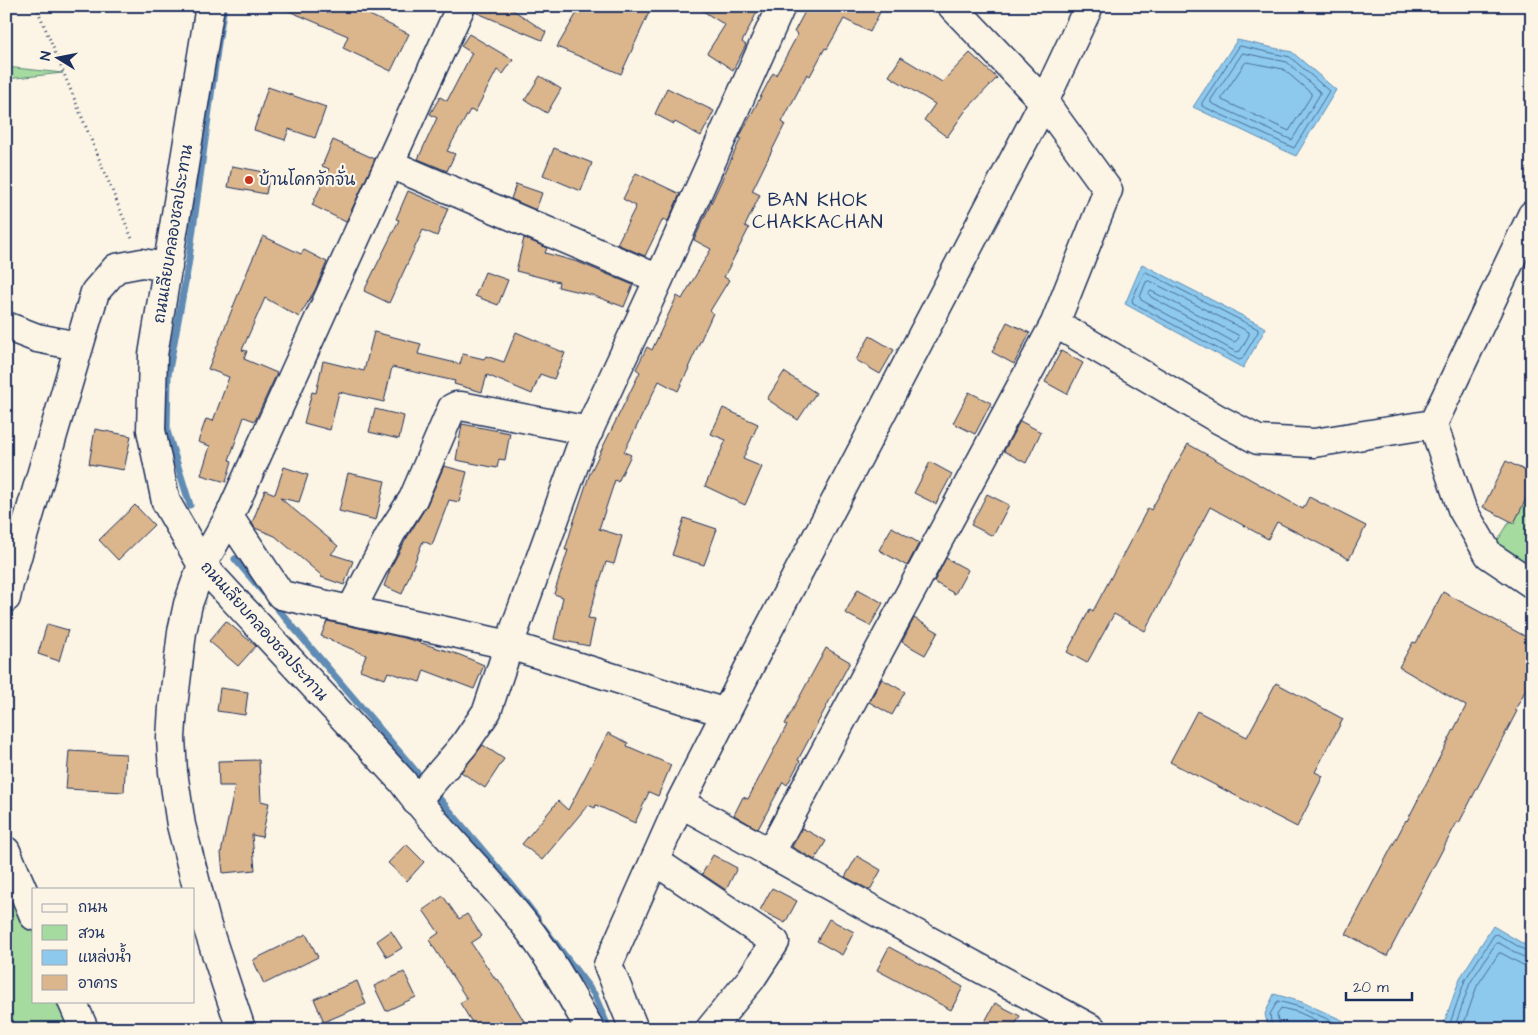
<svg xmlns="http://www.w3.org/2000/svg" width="1538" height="1035" font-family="'Architects Daughter','Playpen Sans Thai',sans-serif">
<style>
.green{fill:#a5db9e;stroke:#60857e}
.water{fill:#8dc9ed;stroke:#5f8bb4}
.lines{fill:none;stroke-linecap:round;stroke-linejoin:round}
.shore{stroke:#496d97;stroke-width:1}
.stream{stroke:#5f8bb4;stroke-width:7}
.building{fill:#dbb68d;stroke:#1b2f5e}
.minor-casing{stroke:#1b2f5e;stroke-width:31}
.path{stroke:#1b2f5e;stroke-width:3;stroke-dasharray:1 4;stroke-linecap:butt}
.minor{stroke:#fcf5e5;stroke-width:28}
.poi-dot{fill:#c8321e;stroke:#fcf5e5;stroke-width:2}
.labels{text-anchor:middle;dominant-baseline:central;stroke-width:4.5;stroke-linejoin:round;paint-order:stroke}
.poi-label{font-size:16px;fill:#1b2f5e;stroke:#fcf5e5;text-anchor:start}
.street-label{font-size:16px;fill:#1b2f5e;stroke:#fcf5e5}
.quarter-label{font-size:19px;letter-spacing:1px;fill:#1b2f5e;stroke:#fcf5e5}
</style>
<rect width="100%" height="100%" fill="#fcf5e5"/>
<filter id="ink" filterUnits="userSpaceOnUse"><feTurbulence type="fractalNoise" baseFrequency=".02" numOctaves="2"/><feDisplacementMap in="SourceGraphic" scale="10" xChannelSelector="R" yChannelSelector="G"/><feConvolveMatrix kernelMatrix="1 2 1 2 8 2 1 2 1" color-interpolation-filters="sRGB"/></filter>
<g filter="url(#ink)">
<!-- green -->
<path class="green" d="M 6,67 L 63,73 L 6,79 Z
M 1532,485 L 1532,584 L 1489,555 Z
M 6,851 L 34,916 L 34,1001 L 72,1001 L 84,1029 L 6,1029 Z"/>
<!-- water -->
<path class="water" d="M 1237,40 L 1292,52 L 1336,90 L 1296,156 L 1193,107 Z
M 1142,264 L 1266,328 L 1243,368 L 1125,304 Z
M 1493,926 L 1532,949 L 1532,1029 L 1442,1029 L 1460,978 Z
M 1274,994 L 1302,1002 L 1362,1029 L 1269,1029 L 1268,1028 L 1265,1014 Z"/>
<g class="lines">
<!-- shore -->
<path class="shore" d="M 1240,46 L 1290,57 L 1329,91 L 1294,148 L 1202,106 L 1202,103 Z
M 1243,53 L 1287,62 L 1320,92 L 1320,94 L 1292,140 L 1211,103 L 1211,100 Z
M 1247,62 L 1283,69 L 1311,93 L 1311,96 L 1289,131 L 1222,100 L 1222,97 L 1245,63 Z
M 1146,272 L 1258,329 L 1258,332 L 1242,359 L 1239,360 L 1133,303 L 1132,300 L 1144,273 Z
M 1150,281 L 1249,332 L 1249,335 L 1240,351 L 1236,352 L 1141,300 L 1140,297 L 1146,282 Z
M 1151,291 L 1238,335 L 1239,338 L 1236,341 L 1234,342 L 1151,297 L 1149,294 Z
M 1272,1029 L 1270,1014 L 1278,1001 L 1300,1007 L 1350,1029
M 1279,1029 L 1277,1015 L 1281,1008 L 1298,1012 L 1335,1029
M 1448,1029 L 1465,980 L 1494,935 L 1497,934 L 1528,952 L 1532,953
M 1454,1029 L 1470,983 L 1496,943 L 1499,943 L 1525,958 L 1532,959
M 1462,1029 L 1477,986 L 1499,953 L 1501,953 L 1523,965 L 1532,966"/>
<!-- stream -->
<path class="stream" d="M 190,505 L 167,431 L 168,375 L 188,266 L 218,43 L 224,6
M 235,559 L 264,593
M 271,601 L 424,781
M 433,791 L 511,884 L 537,918
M 543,927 L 594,994 L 609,1029"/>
</g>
<!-- building -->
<path class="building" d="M 277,6 L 351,6 L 409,34 L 391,71 L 343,48 L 348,36 Z
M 476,6 L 507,6 L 546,32 L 542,40 L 475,12 Z
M 581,6 L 652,6 L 621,74 L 557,47 Z
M 695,6 L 760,6 L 742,42 L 746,45 L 733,70 L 707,53 L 725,25 Z
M 808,6 L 883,6 L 870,32 L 844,19 L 827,49 L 825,48 L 810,76 L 807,74 L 782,122 L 785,124 L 752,191 L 760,195 L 745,226 L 749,228 L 724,277 L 729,280 L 710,311 L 713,313 L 688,368 L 689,368 L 678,391 L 659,381 L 624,452 L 631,455 L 618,482 L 615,480 L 599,529 L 622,536 L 614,564 L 606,562 L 588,618 L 595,619 L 589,646 L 554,639 L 563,597 L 554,594 L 568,550 L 565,550 L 572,527 L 590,473 L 640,372 L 636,369 L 647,347 L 652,350 L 677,296 L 682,299 L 711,249 L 694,240 L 741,138 L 739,138 L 740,136 L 773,73 L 776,75 L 798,34 L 794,32 Z
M 469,34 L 513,60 L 503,74 L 497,70 L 475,112 L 470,110 L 447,151 L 455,154 L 447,171 L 418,159 L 437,118 L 430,114 L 440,97 L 447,101 L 472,53 L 461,46 Z
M 970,53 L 997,78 L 966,110 L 947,137 L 924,120 L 935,104 L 889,76 L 901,57 L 942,82 Z
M 540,76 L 561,89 L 547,113 L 525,100 Z
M 268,87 L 326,107 L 315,138 L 289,129 L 285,140 L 254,130 Z
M 667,88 L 714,111 L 701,136 L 675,122 L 674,124 L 655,114 Z
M 333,140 L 375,159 L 346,222 L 312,205 L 329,169 L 322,166 Z
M 554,148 L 592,163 L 581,191 L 543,175 Z
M 232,166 L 270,173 L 266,194 L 228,187 Z
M 636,173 L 680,194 L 668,221 L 663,219 L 645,256 L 617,244 L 636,206 L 623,199 Z
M 516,184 L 542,193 L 536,210 L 511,199 Z
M 408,191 L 448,208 L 437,236 L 423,230 L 389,303 L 364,291 L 399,220 L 396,219 Z
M 263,236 L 301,254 L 304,250 L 327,262 L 315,290 L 299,317 L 265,298 L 242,350 L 247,351 L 244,359 L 277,373 L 255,421 L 244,417 L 229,460 L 232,461 L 226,482 L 201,475 L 210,446 L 198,442 L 206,419 L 213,421 L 229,377 L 208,369 L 250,265 Z
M 524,238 L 547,248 L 545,253 L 578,262 L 633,285 L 624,307 L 592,295 L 558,287 L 559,282 L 516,271 Z
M 485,272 L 508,280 L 498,305 L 475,296 Z
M 1007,322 L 1030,333 L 1014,364 L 992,352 Z
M 374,332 L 421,344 L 418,354 L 460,364 L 463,354 L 484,359 L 486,356 L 504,362 L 516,332 L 565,353 L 554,379 L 540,374 L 532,394 L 487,375 L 482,392 L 454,384 L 455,381 L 392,367 L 384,402 L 339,392 L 330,430 L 304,423 L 312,392 L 316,393 L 323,361 L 364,371 Z
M 870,336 L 894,350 L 880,374 L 856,360 Z
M 1061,351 L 1083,363 L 1067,394 L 1045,382 Z
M 784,372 L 816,393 L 798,420 L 767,399 Z
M 969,392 L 991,403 L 975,434 L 953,423 Z
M 723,408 L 758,424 L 743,459 L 762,467 L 745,505 L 705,486 L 726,440 L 711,434 Z
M 375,409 L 404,416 L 399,439 L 369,432 Z
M 1020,421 L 1041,432 L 1026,463 L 1004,451 Z
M 462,424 L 510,433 L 505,460 L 499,459 L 497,468 L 456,460 Z
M 95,429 L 131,436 L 124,470 L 89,464 Z
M 1188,444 L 1303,509 L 1309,497 L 1366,526 L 1349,559 L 1277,522 L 1268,539 L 1210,507 L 1145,631 L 1114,614 L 1087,663 L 1067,652 L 1090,609 L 1093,611 L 1148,508 L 1151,510 Z
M 1506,461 L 1532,474 L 1532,487 L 1514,523 L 1483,507 Z
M 930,462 L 952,474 L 936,504 L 914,493 Z
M 444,466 L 467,472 L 459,502 L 449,500 L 432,545 L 423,541 L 402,594 L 384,586 L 391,567 L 405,541 L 427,505 Z
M 284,467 L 308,475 L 299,502 L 280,498 L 338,546 L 331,554 L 353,561 L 344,585 L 321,577 L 321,575 L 275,536 L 255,528 L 252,523 L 265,490 L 275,494 Z
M 348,473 L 385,481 L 376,520 L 339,511 Z
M 987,494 L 1009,505 L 993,536 L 971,525 Z
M 135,505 L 154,525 L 118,560 L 99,540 Z
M 684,518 L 717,529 L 704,565 L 672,555 Z
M 892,527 L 919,543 L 907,566 L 879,550 Z
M 946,558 L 968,570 L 955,594 L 934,582 Z
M 858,589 L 883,603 L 870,626 L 845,613 Z
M 1443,592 L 1532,640 L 1532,678 L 1515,710 L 1517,711 L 1459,823 L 1457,822 L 1387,956 L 1346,934 L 1406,820 L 1407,821 L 1466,706 L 1399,667 L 1413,642 L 1416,643 Z
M 914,618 L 938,632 L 925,655 L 902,642 Z
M 226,621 L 256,646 L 238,666 L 209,641 Z
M 327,621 L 405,638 L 460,655 L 484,665 L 474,689 L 424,670 L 420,682 L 388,672 L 385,679 L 360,670 L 366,655 L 321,636 Z
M 47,624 L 68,630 L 59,661 L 38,654 Z
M 826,648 L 850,662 L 798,760 L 800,761 L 787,785 L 783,782 L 758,829 L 734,815 L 743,797 L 748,799 L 787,725 L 785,724 Z
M 882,679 L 905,692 L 892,715 L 869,702 Z
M 1276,683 L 1343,719 L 1315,772 L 1323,776 L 1297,827 L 1170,762 L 1197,711 L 1247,737 Z
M 220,688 L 248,692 L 245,715 L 217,711 Z
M 608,733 L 628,743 L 627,746 L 671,765 L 658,796 L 649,792 L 635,823 L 596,805 L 595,808 L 588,805 L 542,860 L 522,844 L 558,801 L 568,810 Z
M 483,745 L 504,759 L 485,788 L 461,772 Z
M 69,751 L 126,754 L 124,792 L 66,789 Z
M 259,760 L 261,801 L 269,803 L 262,837 L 252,835 L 255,870 L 223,873 L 221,853 L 235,786 L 219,786 L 218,761 Z
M 802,828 L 826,841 L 815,860 L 792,847 Z
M 406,844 L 424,862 L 407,881 L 388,863 Z
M 713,855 L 737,868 L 726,890 L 702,874 Z
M 857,856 L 881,870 L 870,890 L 845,877 Z
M 772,888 L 797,901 L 785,923 L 760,910 Z
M 443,896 L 459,919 L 467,914 L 482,936 L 471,943 L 496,980 L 498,979 L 529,1029 L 476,1029 L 460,1003 L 467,999 L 429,940 L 439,933 L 423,910 Z
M 829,919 L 854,932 L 842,955 L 817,941 Z
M 391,931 L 402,948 L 387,957 L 377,941 Z
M 306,934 L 318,957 L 264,984 L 253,960 Z
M 889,947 L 963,987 L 951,1010 L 877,970 Z
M 404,972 L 416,997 L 386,1011 L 374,986 Z
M 357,981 L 366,1004 L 324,1022 L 314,999 Z
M 995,1003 L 1020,1016 L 1013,1029 L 981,1029 Z"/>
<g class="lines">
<!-- minor casing -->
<g class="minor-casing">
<path id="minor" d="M 210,6 L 153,355 L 151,430 L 166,502 L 202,565 L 402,781 C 439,832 487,875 526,926 C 550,957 570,994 590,1029
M 390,164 L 659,279
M 1055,323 L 1218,419 L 1258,440 L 1314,443 L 1433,424 L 1462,509 L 1489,555 L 1532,584
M 6,326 L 37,338 L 78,346
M 1433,424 L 1532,215
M 229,517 L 281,595 L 509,645 L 726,713
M 6,598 L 9,584 L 95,292 L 116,268 L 142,263 L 168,267
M 351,610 L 391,533 L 413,499 L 452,408 L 456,406 L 461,406 L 589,431
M 416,801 L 464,745 L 487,711 L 509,645 L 580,449 L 659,279 L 781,6
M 680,803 L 911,931 L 1092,1029
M 6,851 L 34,916
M 770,854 L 1055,323 L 1108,190 L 1044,102 L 1089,6
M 655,861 L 775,942 L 751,979 L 710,1029
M 72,1001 L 84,1029
M 241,1029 L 207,926 L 181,825 L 173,772 L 171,738 L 173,707 L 182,632 L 188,604 L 202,565 L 229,517 L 461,6
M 634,1029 L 608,965 L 680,803 L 764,638 L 1044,102 L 952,6"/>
</g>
<!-- path -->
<path class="path" d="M 36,6 L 133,241"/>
<!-- minor -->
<use href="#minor" class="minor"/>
</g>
</g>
<!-- markers -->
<circle class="poi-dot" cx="249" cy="180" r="5"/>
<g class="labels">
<!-- poi labels -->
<g class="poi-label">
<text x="259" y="180">บ้านโคกจักจั่น</text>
</g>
<!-- street labels -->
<g class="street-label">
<text transform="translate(173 234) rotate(-81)">ถนนเลียบคลองชลประทาน</text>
<text transform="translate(264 631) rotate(48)">ถนนเลียบคลองชลประทาน</text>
</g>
<!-- quarter labels -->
<g class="quarter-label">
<text x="818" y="200">BAN KHOK<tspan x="818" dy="22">CHAKKACHAN</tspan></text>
</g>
</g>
<!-- margin -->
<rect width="1538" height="1035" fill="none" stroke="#fcf5e5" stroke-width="25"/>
<rect x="12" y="12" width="1513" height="1010" fill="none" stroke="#1b2f5e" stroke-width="2" filter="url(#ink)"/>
<!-- legend -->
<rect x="32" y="888" width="162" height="115" fill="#fcf5e5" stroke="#a2a6af"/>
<rect x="42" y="904" width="25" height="8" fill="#fcf5e5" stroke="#a2a6af"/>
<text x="78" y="912" font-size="15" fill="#1b2f5e">ถนน</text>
<rect x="42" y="925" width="25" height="15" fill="#a5db9e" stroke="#a2a6af"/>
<text x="78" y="938" font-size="15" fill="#1b2f5e">สวน</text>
<rect x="42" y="950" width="25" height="15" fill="#8dc9ed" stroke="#a2a6af"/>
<text x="78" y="962" font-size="15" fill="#1b2f5e">แหล่งน้ำ</text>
<rect x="42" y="975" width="25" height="15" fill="#dbb68d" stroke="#a2a6af"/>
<text x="78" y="988" font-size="15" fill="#1b2f5e">อาคาร</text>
<!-- north arrow -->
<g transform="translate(58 58) rotate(280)" stroke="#fcf5e5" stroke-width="4" paint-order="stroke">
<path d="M0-4L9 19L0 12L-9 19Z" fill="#1b2f5e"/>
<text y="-8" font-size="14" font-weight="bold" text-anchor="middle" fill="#1b2f5e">N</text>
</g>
<!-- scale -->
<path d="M1346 992v8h66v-8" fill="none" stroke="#1b2f5e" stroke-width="2.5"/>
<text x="1353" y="992" font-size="15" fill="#1b2f5e" stroke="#fcf5e5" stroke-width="4" paint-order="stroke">20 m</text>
</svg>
